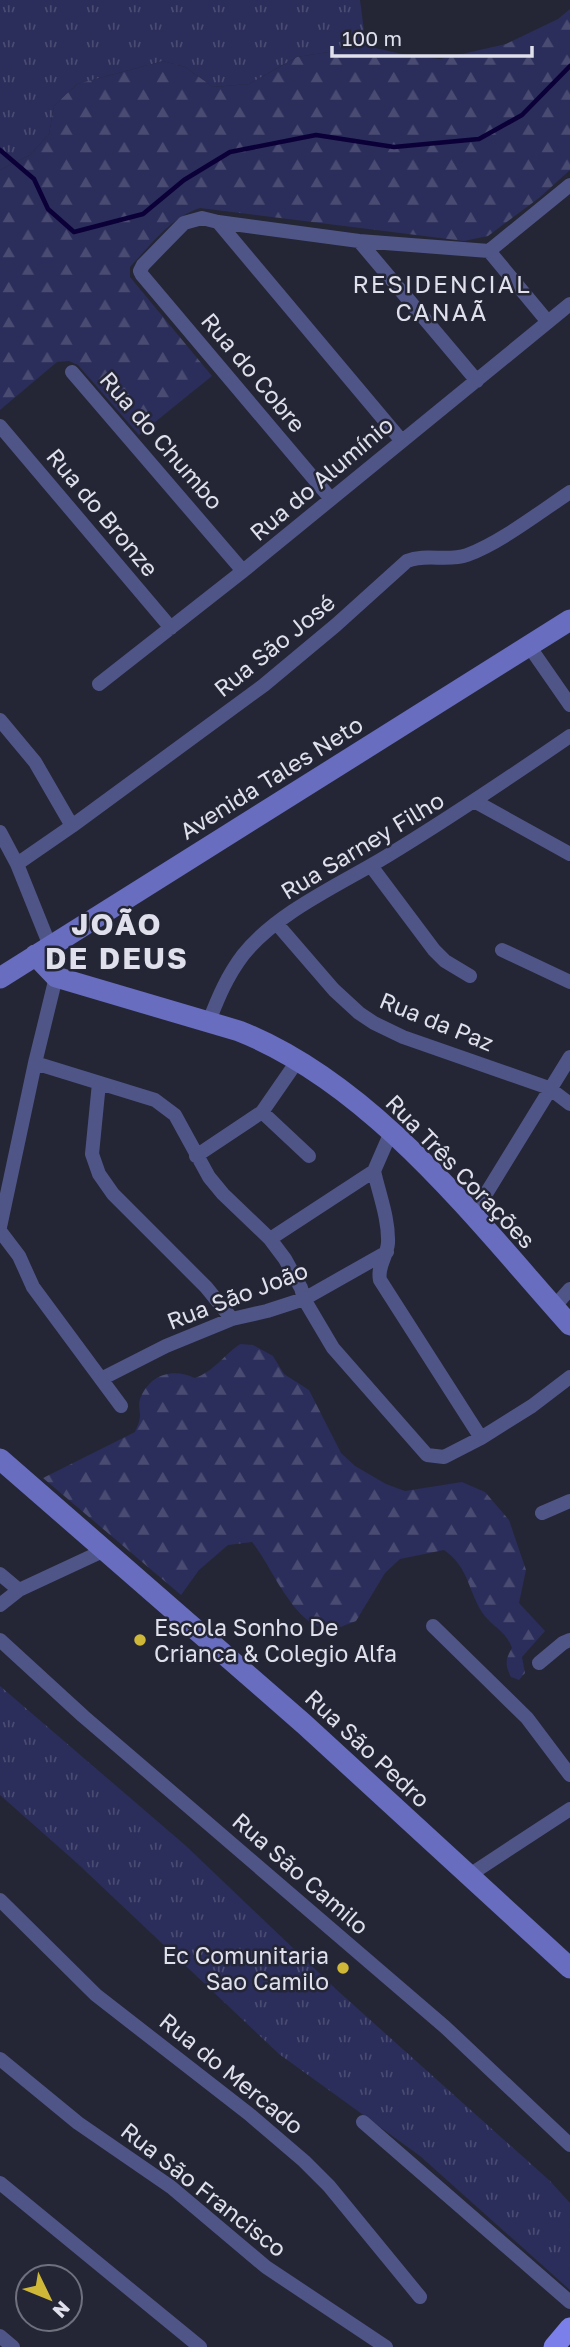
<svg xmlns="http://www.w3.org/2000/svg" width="570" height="2347" font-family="'Golos Text',sans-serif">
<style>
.grass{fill:url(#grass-tufts)}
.forest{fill:url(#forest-firs)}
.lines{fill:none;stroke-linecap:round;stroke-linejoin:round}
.stream{stroke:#0b0138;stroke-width:4.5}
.street{stroke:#505588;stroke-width:14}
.secondary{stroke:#686dbf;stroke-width:21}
.primary{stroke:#7a7fe9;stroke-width:21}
.poi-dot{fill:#cfb837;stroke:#242636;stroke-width:2.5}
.labels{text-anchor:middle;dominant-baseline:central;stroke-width:5;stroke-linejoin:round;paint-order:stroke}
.street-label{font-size:23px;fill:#dfe0eb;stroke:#242636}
.poi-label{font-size:23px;fill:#dfe0eb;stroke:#242636;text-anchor:start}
.neighbourhood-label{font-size:24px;letter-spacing:2px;fill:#dfe0eb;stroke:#242636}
.district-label{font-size:30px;font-weight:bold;letter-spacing:2px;fill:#dfe0eb;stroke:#242636}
</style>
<defs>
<pattern id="grass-tufts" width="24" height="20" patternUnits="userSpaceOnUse" patternTransform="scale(1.75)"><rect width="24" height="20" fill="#2b2d5a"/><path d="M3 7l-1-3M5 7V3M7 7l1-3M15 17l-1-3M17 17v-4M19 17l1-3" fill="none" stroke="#494b72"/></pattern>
<pattern id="forest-firs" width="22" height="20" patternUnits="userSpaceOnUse" patternTransform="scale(1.75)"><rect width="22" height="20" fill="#2b2d5a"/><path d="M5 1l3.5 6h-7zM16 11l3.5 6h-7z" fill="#494b72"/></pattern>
</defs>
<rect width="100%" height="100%" fill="#242636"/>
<!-- grass -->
<path class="grass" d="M 0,0 L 360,0 L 366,46 L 297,57 L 249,84 L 213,87 L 185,67 L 163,61 L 77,84 L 54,106 L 49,134 L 30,155 L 0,170 Z
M 0,1686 L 185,1845 L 338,1991 L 550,2181 L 570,2203 L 570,2290 L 420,2156 L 279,2054 L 78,1864 L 0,1795 Z"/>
<!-- forest -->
<path class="forest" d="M 570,9 L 570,170 L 539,198 L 488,236 L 464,241 L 200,208 C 171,217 151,245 130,267 L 130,277 L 212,376 L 139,435 L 78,365 L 69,361 L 57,362 L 0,410 L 0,170 L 30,155 L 49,134 L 54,106 L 77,84 L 163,61 L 185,67 L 213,87 L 249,84 L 297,57 L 366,46 L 411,56 L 440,59 L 506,44 L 558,19 Z
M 240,1344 L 253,1345 L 273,1356 L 284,1374 L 309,1390 L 341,1453 L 355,1466 L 386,1484 L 405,1491 L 462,1482 L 485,1492 L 509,1520 L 526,1570 L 519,1603 L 545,1631 L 522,1657 L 525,1673 L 519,1680 L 511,1677 C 505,1665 505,1660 512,1648 C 505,1630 495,1629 484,1615 C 468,1593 470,1568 444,1550 L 400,1559 L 385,1573 L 356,1621 C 348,1624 337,1629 329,1629 C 294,1627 272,1566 252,1542 L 228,1545 L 199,1570 L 181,1595 L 43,1478 L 135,1432 C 137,1427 140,1421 140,1416 C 140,1410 138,1405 140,1399 C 149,1375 172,1367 195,1378 C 213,1372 224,1355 240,1344 Z"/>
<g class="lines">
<!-- stream -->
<path class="stream" d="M 0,150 L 34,179 L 48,209 L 74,232 L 143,214 L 184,180 L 230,152 L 316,135 L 394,147 L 479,139 L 522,115 L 570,66"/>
<!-- street -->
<path class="street" d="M 218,222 L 401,440
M 359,241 L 477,381
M 489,251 L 570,185
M 489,251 L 548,322
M 72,372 L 243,571
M 0,426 L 171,628
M 331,499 L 142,275 L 140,271 L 143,265 L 184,223 L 202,218 L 218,222 L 359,241 L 489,251
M 529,646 L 570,705
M 99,684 L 243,571 L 570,304
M 0,720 L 35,762 L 72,826
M 476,802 L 570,854
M 0,832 L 17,864 L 50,946
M 17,864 L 72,826 L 264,685 L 336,625 L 407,561 C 426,553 447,562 467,555 C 500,543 540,512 570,492
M 371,866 L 434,950 L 445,961 L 470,976
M 277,924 L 334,990 L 359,1013 L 374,1023 L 403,1037 L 549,1088 L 570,1104
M 502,950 L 570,982
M 209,1021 C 218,998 227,976 243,955 C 277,912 341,884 387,856 C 451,817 509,778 570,736
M 35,1063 L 155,1100 L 175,1115 L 209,1177 L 223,1194 L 270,1239 L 285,1259 L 301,1288 L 304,1299 L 333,1348 L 427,1455 L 444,1457 L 481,1438 L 532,1406 L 570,1377
M 99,1083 L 92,1154 L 99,1174 L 113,1194 L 206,1287 L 232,1319
M 262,1112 L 309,1156
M 196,1156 L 262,1112 L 298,1060
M 374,1171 C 379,1194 389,1219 388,1243 C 387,1257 377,1266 380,1280 L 481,1438
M 473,1215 L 570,1057
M 0,1227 L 35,1063 L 56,977
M 0,1231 L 19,1256 L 33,1287 L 121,1406
M 270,1239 L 374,1171 L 391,1132
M 554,1307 L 570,1289
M 101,1379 L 166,1346 L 232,1319 L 267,1311 L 304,1299 L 387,1252
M 542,1513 L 570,1501
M 0,1574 L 19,1590
M 0,1605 L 19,1590 L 105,1550
M 433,1626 L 527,1718 L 570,1775
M 0,1640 L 83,1716 L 445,2027 L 570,2145
M 539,1663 L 563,1643 L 570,1640
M 468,1876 L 570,1809
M 0,1900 L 96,1995 L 249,2114 L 304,2161 L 329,2186 L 420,2297
M 0,2059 L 78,2123 L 171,2187 L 266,2267 L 386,2347
M 363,2122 L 570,2302
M 0,2183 L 200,2347
M 0,2336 L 13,2347"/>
<!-- secondary -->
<path class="secondary" d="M 35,955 L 56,977 L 239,1031 C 373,1084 476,1220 570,1325
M 0,978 L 570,620
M 0,1459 L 304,1724 L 570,1968"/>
<!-- primary -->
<path class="primary" d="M 554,2347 L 570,2328"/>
</g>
<!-- markers -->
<g class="poi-dot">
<circle cx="140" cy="1640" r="7"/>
<circle cx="343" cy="1968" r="7"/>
</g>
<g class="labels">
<!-- street labels -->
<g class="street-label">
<text transform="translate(254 372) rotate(50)">Rua do Cobre</text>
<text transform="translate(162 440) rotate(49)">Rua do Chumbo</text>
<text transform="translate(321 478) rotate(-40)">Rua do Alumínio</text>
<text transform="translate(103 512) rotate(50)">Rua do Bronze</text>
<text transform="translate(274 645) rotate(-39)">Rua São José</text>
<text transform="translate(271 777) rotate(-32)">Avenida Tales Neto</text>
<text transform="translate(362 845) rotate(-31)">Rua Sarney Filho</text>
<text transform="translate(437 1021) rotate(22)">Rua da Paz</text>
<text transform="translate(461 1171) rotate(46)">Rua Três Corações</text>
<text transform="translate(237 1295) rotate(-21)">Rua São João</text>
<text transform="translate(368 1748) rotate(43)">Rua São Pedro</text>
<text transform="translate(301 1873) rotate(41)">Rua São Camilo</text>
<text transform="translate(232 2073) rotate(39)">Rua do Mercado</text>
<text transform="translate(204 2189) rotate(38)">Rua São Francisco</text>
</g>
<!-- poi labels -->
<g class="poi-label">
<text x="154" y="1627">Escola Sonho De<tspan x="154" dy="26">Crianca &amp; Colegio Alfa</tspan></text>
<text x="329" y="1955" text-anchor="end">Ec Comunitaria<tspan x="329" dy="26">Sao Camilo</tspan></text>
</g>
<!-- neighbourhood labels -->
<g class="neighbourhood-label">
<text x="442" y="283">RESIDENCIAL<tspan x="442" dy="28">CANAÃ</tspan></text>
</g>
<!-- district labels -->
<g class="district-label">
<text x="117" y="924">JOÃO<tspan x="117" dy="34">DE DEUS</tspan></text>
</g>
</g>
<!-- north arrow -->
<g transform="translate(49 2298) rotate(133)"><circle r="33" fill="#242636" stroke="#6f707e" stroke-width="2"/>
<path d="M0-5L12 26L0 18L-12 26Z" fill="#cfb837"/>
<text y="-10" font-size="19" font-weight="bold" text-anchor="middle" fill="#dfe0eb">N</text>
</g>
<!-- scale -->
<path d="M332 46v10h200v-10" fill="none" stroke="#dfe0eb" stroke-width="3.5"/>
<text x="342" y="46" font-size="21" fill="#dfe0eb" stroke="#242636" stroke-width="5" paint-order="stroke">100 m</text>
</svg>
